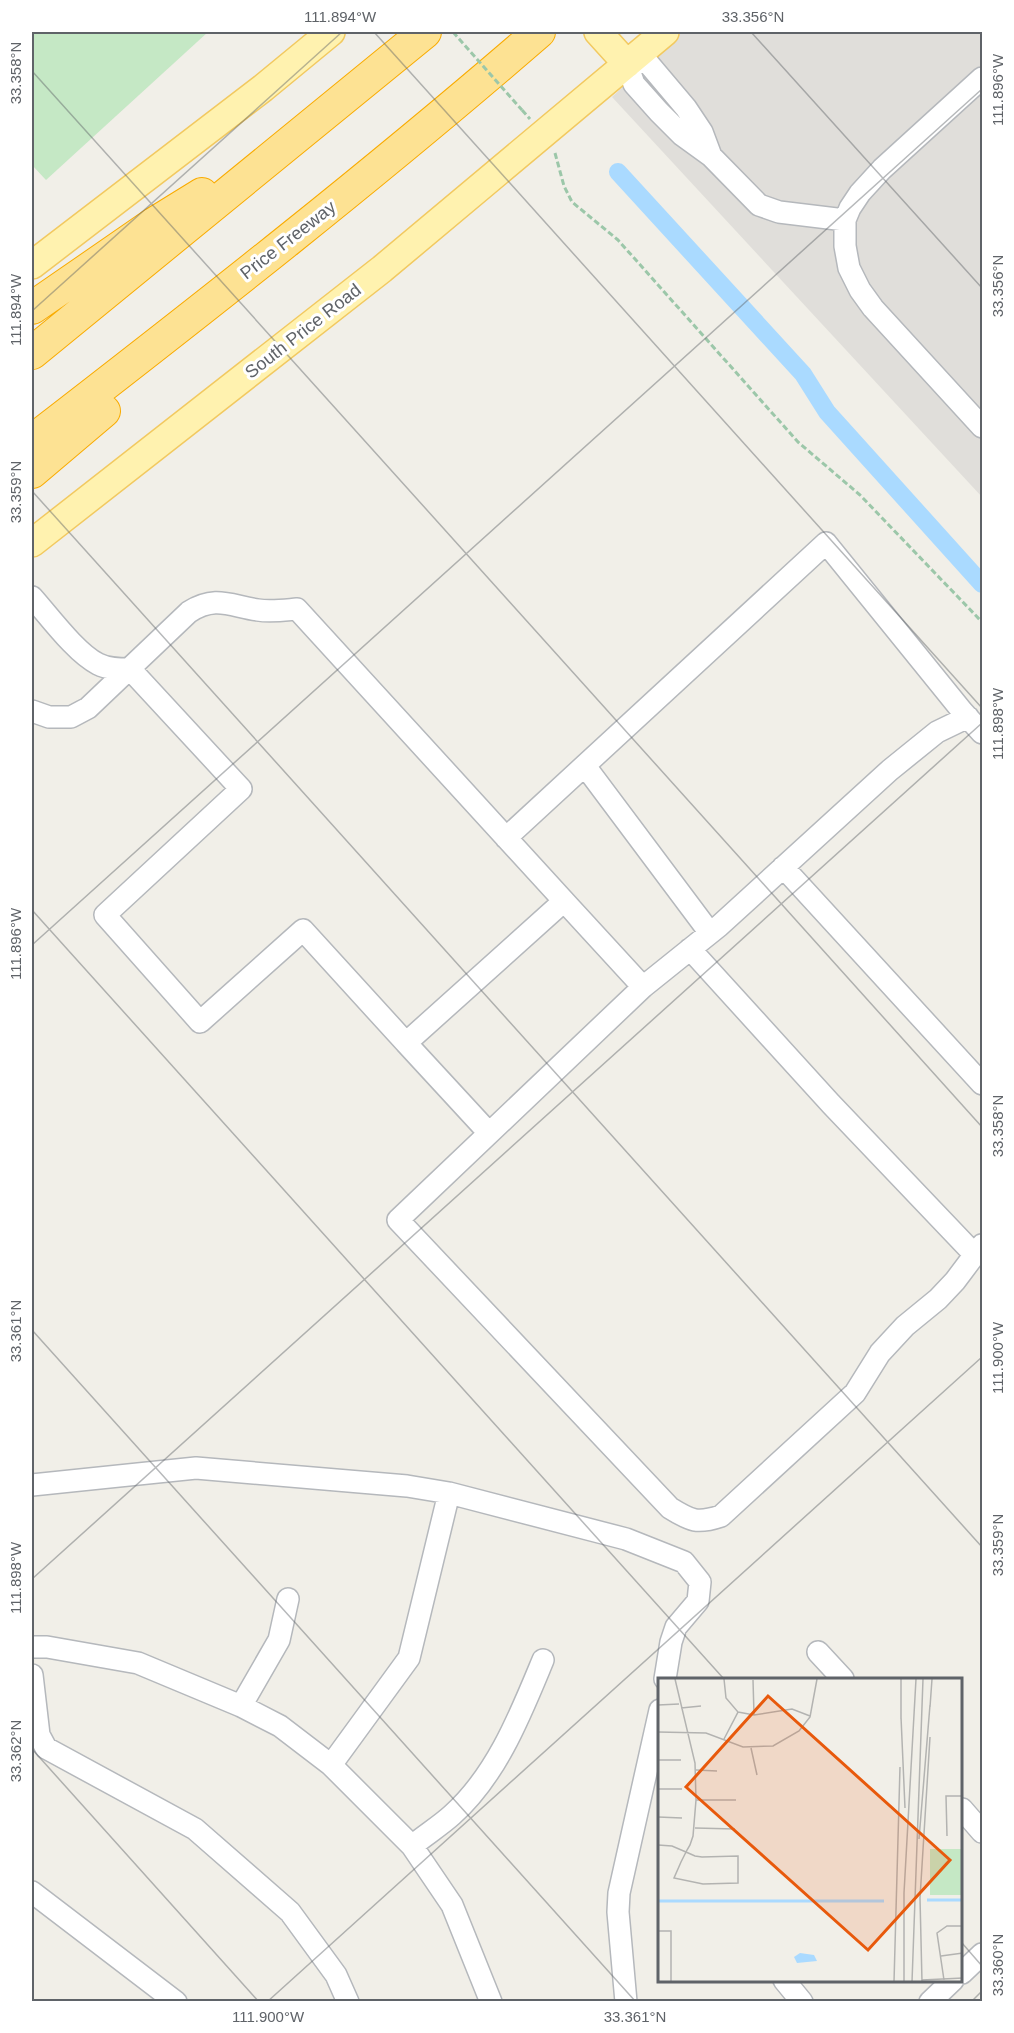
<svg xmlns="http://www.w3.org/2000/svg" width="1014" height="2033" font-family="Arial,sans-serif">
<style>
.industrial{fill:#e0deda}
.green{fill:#c5e8c5}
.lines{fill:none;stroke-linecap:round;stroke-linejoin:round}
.canal{stroke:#aadaff;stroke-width:18}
.minor-casing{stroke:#b5b8bc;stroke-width:24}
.major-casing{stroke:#f2c960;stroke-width:30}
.highway-casing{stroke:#f9ab00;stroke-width:34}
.path{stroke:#9cc7a9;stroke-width:3;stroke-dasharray:6 3;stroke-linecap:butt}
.minor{stroke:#fff;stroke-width:21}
.major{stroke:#fff2af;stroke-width:27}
.highway{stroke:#fde293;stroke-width:32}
.path-bridge{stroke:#9cc7a9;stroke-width:3;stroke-dasharray:6 3;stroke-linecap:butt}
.ticks{fill:none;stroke:#5f6368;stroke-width:1.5;stroke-opacity:0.45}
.labels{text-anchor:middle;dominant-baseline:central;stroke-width:6;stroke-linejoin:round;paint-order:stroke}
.street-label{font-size:18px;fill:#5f6368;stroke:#fff}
.inset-river{fill:none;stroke:#aadaff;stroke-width:3}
.inset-road{fill:none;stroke:#b3b3b1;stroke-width:1.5}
.view{fill:#e8590c;fill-opacity:0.15;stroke:#e8590c;stroke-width:3}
.inset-edge{fill:none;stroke:#5f6368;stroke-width:3}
.neatline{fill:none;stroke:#5f6368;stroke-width:2}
.ticks-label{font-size:15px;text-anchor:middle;fill:#5f6368}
</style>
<rect width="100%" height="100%" fill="#f1efe8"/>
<!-- industrial -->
<path class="industrial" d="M 682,32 L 982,32 L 982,497 L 612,97 Z"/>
<!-- green -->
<path class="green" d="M 32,32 L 208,32 L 46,180 L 32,165 Z"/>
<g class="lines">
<!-- canal -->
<path class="canal" d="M 618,172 L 803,374 L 827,412 L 982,584"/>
<!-- minor casing -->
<g class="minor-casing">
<path id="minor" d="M 982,78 L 882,169 L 860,193 L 850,208 L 845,220 L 845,246 L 849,268 L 860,290 L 873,308 L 982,427
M 711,156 L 702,132 L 686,108 L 648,63 L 639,61 L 627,64 L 634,84 L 659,112 L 682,135 L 711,156 L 759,205 L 779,212 L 845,220
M 32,597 C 49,616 76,653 98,664 C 108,669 119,669 130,669 L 241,789 L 105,915 L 200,1022 L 303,930 L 406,1043 L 564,901 L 297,609 C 285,610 271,612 258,610 C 230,606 216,595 189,612 L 88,708 L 71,717 L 49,717 L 32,711
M 585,766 L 710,933
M 506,838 L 826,543 L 962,711 L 982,733
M 783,867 L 982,1084
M 564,901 L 643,987 L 398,1220 L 670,1508 C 691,1521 697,1524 721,1516 L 855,1393 L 880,1353 L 905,1326 L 938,1299 L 955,1281 L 982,1245
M 690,949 L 831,1104 L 974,1254
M 643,987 L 719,926 L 890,770 L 937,732 L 968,717
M 406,1043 L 489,1133
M 32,1485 L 196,1468 L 407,1486 L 449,1493 L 409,1658 L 331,1765
M 449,1493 L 626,1539 L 684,1562 L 700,1582 L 698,1601 L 676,1627 L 671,1642 L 665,1679
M 32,1647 L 47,1647 L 138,1663 L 241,1706 L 280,1726 L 331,1765 L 412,1846 L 452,1905 L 491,2002
M 818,1652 L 843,1679
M 32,1675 L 39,1735 L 46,1748 L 195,1829 L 290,1912 L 336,1975 L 348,2002
M 241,1706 L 279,1640 L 288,1599
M 962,1809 L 982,1832
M 412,1846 C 425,1835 440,1826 452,1815 C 497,1775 521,1713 543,1660
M 32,1892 L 176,2002
M 962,1973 L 982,1954
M 784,1980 L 802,2002
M 626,2002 L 618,1912 L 619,1893 L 660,1710
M 930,2002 L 953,1980"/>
</g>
<!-- major casing -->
<g class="major-casing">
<path id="major" d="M 598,32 L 627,64
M 32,265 L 263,88 L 331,32
M 32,543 L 382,269 L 665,32"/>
</g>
<!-- highway casing -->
<g class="highway-casing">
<path id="highway" d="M 32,308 L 155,223 L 202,194
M 32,353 L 425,32
M 32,441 C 204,308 375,174 539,32
M 32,472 L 104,411"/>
</g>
<!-- path -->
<path class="path" d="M 522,110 L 530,119
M 555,153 L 564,186 L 572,202 L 618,240 L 798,442 L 860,495 L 982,622"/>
<!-- minor -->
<use href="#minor" class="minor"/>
<!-- major -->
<use href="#major" class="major"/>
<!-- highway -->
<use href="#highway" class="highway"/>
<!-- path-bridge -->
<path class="path-bridge" d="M 453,32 L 522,110"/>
</g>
<!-- ticks -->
<path class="ticks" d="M 374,32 L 982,708M 751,32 L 982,288M 32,71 L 982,1127M 32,311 L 342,32M 32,491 L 982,1547M 32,910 L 724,1679M 32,945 L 982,89M 32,1330 L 636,2002M 32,1579 L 982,723M 32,1749 L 259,2002M 962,1943 L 982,1966M 267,2002 L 982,1357M 971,2002 L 982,1991"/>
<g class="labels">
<!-- street labels -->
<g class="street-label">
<text transform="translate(288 240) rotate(-38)">Price Freeway</text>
<text transform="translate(303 331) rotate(-38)">South Price Road</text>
</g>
</g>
<!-- overview -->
<g transform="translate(658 1678)">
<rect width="304" height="304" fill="#f1efe8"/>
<path d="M 304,171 L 304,217 L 272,217 L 272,171 Z" fill="#c5e8c5"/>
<path d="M 142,275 L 156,277 L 159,283 L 139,285 L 136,279 Z" fill="#aadaff"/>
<path class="inset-river" d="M 269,222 L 305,222M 0,223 L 226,223"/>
<path class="inset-road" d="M 95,2 L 96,37M 0,27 L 21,26M 272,29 L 274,1M 23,30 L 43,28M 80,34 L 96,37 L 134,31 L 152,38M 243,39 L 247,130M 243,41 L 243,1M 0,54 L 48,55 L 85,69 L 115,68 L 141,53 L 152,39 L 159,1M 66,61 L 80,34 L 68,20 L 66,1M 93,70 L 99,97M 0,82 L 23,82M 38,92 L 59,93M 0,111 L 24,111M 38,122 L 78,122M 0,139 L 24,140M 37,150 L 77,151M 289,158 L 288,118 L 305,118M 261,161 L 272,27M 0,167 L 14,168 L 28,174 L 37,178 L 44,179 L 80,178 L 80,205 L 45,206 L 16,200 L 23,184 L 29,172 L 32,167 L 35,158 L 38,122 L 37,85 L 17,1M 0,253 L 13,253 L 13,304M 283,278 L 305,275M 264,302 L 305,300M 286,302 L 279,255 L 289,248 L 305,248M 236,304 L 242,89M 246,304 L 246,215 L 258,1M 254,304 L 265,1M 264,304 L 262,220 L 272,59"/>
<path class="view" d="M 110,18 L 292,182 L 210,272 L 28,109 Z"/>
<rect width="304" height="304" class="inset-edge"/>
</g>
<!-- border -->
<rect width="1014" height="2033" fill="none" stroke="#ffffff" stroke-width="66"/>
<rect x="33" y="33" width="948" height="1967" class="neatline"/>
<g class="ticks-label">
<text x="340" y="22">111.894°W</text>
<text x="753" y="22">33.356°N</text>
<text transform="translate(16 73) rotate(-90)" y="5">33.358°N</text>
<text transform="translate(998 90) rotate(-90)" y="5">111.896°W</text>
<text transform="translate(998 286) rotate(-90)" y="5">33.356°N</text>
<text transform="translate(16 310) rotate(-90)" y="5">111.894°W</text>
<text transform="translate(16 492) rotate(-90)" y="5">33.359°N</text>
<text transform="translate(998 724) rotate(-90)" y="5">111.898°W</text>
<text transform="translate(16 944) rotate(-90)" y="5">111.896°W</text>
<text transform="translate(998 1126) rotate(-90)" y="5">33.358°N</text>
<text transform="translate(16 1331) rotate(-90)" y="5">33.361°N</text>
<text transform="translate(998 1358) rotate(-90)" y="5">111.900°W</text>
<text transform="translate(998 1545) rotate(-90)" y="5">33.359°N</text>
<text transform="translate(16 1578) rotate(-90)" y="5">111.898°W</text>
<text transform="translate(16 1751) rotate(-90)" y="5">33.362°N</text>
<text transform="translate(998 1965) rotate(-90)" y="5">33.360°N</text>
<text x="268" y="2022">111.900°W</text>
<text x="635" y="2022">33.361°N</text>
</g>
</svg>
